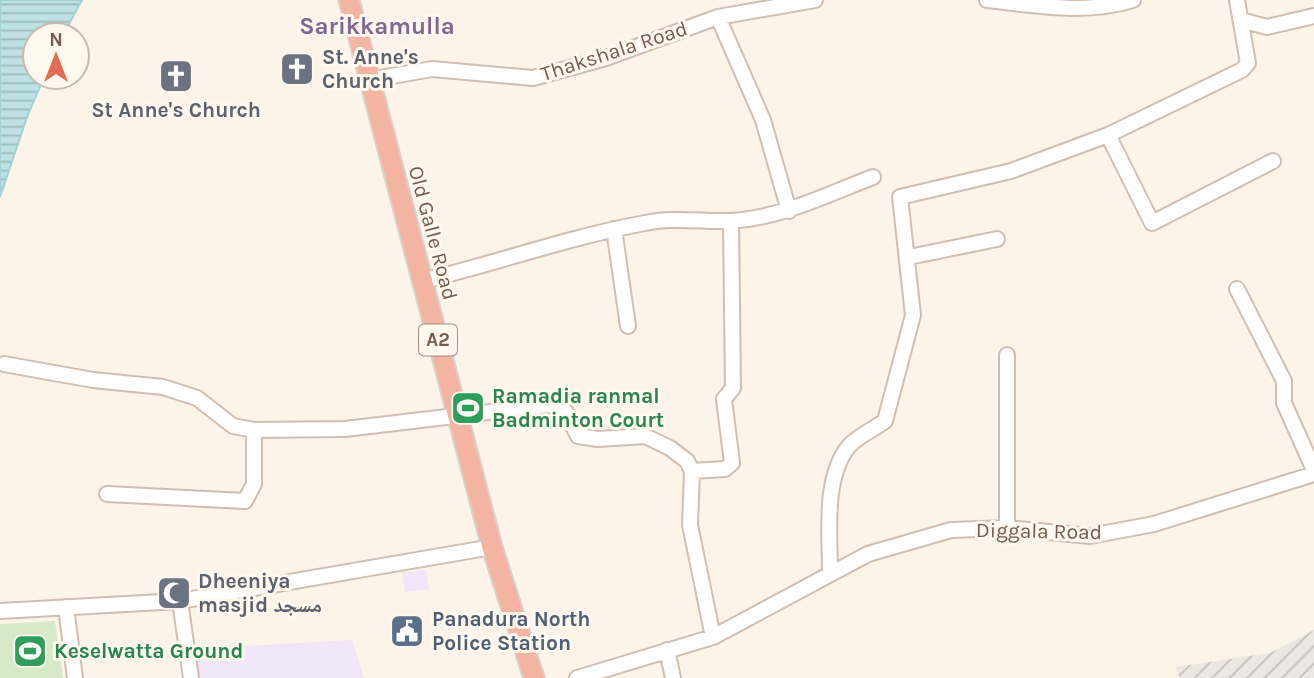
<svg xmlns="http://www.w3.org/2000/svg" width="1314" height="678" font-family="Karla,'Noto Naskh Arabic',sans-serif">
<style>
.industrial{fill:url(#industrial-furrows)}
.education{fill:#f1e5f9}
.green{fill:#d6eac7}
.water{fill:url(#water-rules);stroke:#a4d1d7;stroke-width:2}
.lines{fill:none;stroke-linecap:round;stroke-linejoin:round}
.minor-casing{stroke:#d0beb1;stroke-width:18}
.highway-casing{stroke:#d9d1cd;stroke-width:23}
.minor{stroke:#fff;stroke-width:14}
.highway{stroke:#f4b4a2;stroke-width:19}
.labels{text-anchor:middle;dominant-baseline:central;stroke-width:6;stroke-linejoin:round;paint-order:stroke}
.shield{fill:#fef8ef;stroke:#9f897e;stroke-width:2}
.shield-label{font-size:19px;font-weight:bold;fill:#765a4d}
.street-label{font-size:21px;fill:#765a4d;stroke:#fef8ef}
.worship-label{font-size:21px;font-weight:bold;fill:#5b616d;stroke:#fef8ef;text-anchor:start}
.leisure-label{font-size:21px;font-weight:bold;fill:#27864d;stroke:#fef8ef;text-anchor:start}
.service-label{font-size:21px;font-weight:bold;fill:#4e5e75;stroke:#fef8ef;text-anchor:start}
.quarter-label{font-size:24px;font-weight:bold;fill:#816592;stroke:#fef8ef}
</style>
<defs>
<pattern id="industrial-furrows" width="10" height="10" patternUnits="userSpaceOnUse" patternTransform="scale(1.75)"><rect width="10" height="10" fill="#ede7e2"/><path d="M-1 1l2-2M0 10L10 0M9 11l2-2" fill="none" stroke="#c5beb9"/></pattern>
<pattern id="water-rules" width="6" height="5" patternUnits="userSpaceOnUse" patternTransform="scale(1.75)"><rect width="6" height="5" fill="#bde1e5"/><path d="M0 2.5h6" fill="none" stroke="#9eb9bc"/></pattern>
</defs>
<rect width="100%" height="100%" fill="#fcf4e9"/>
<!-- industrial -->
<path class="industrial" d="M 1314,630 L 1314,678 L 1180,678 L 1175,667 L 1270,653 Z"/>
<!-- education -->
<path class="education" d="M 426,570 L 429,589 L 405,592 L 402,573 Z
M 352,640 L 364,678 L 196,678 L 192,649 Z"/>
<!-- green -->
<path class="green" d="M 55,621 L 63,678 L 0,678 L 0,624 Z"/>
<!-- water -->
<path class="water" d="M 0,0 L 82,0 L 63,35 L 35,35 L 35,77 L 44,77 L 27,117 L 0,197 Z"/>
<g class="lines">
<!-- minor casing -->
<g class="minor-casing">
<path id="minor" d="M 987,0 C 1035,5 1085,15 1133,0
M 718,17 L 763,120 L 789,211
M 1241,20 L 1267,27 L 1314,16
M 369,80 L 432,69 L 533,78 L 606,58 L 718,17 L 815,0
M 1108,135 L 1152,223 L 1273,161
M 614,229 L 628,326
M 909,257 L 997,239
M 422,281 C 497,263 569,237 645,223 C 673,217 701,222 730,221 C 781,218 826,195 873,177
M 1237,289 L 1284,381 L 1284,403 L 1314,470
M 1007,355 L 1007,528
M 4,364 L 93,380 L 163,387 L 197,398 L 233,426 L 254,430 L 345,429 L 557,404 L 566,412 L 578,436 L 598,439 L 645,436 L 670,448 L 687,461 L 692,471 L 690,525 L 713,637
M 692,471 L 725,469 L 732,463 L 724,399 L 733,388 L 731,221
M 107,494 L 245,501 L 254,484 L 254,430
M 830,573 C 830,535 823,477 849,446 C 858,436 874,429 885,421 L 913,315 L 900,197 L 1011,171 L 1108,135 L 1242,70 L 1248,63 L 1237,0
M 180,601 L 191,678
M 66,607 L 75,678
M 0,611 L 180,601 L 492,547
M 667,650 L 673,678
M 577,678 L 713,637 L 868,554 L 951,530 L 1007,528 L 1090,536 L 1154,524 L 1314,474"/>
</g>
<!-- highway casing -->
<g class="highway-casing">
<path id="highway" d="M 349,0 L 492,547 L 534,678"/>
</g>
<!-- minor -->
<use href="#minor" class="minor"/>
<!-- highway -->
<use href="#highway" class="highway"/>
</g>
<!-- icons -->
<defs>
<g id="church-square" transform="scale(1.75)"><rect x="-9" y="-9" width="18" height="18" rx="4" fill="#6b7280" stroke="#fef8ef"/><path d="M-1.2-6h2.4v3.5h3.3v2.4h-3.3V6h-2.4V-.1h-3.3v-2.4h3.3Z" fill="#fff"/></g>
<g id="stadium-square" transform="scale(1.75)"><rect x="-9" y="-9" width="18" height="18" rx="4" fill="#2e9e5b" stroke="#fef8ef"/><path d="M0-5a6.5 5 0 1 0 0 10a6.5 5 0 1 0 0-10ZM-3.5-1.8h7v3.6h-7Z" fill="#fff"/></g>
<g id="mosque-square" transform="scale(1.75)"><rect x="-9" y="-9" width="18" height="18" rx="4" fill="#6b7280" stroke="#fef8ef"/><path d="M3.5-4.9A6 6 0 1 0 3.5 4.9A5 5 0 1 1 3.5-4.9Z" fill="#fff"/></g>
<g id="civic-square" transform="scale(1.75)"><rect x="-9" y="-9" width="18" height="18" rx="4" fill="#5c6f8a" stroke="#fef8ef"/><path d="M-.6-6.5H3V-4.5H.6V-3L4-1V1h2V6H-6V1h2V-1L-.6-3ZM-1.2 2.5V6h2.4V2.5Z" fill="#fff"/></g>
</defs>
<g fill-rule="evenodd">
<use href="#church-square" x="297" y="69"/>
<use href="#church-square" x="176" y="76"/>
<use href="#stadium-square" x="468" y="408"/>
<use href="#mosque-square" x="174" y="593"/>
<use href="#civic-square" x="407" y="631"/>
<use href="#stadium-square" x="30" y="651"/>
</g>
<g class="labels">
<!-- shield labels -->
<rect class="shield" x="419" y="324.5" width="38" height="31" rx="5"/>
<g class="shield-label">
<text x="438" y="340">A2</text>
</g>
<!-- street labels -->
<g class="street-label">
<text transform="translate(614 51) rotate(-18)">Thakshala Road</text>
<text transform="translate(433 233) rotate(75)">Old Galle Road</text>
<text transform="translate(1039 531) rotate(1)">Diggala Road</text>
</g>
<!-- worship labels -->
<g class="worship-label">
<text x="322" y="57">St. Anne's<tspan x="322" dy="24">Church</tspan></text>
<text x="176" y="110" text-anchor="middle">St Anne's Church</text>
<text x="198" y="581">Dheeniya<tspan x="198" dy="24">masjid مسجد</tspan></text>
</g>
<!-- leisure labels -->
<g class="leisure-label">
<text x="492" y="396">Ramadia ranmal<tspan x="492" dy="24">Badminton Court</tspan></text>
<text x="54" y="651">Keselwatta Ground</text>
</g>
<!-- service labels -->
<g class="service-label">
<text x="432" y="619">Panadura North<tspan x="432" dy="24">Police Station</tspan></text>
</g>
<!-- quarter labels -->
<g class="quarter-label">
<text x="377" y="26">Sarikkamulla</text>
</g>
</g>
<!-- north arrow -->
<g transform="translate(56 56)"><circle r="33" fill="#fef8ef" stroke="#c8b9ae" stroke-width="2"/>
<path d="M0-5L12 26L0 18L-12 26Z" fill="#e16d52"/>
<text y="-10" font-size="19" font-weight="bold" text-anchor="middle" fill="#765a4d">N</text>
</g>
</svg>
